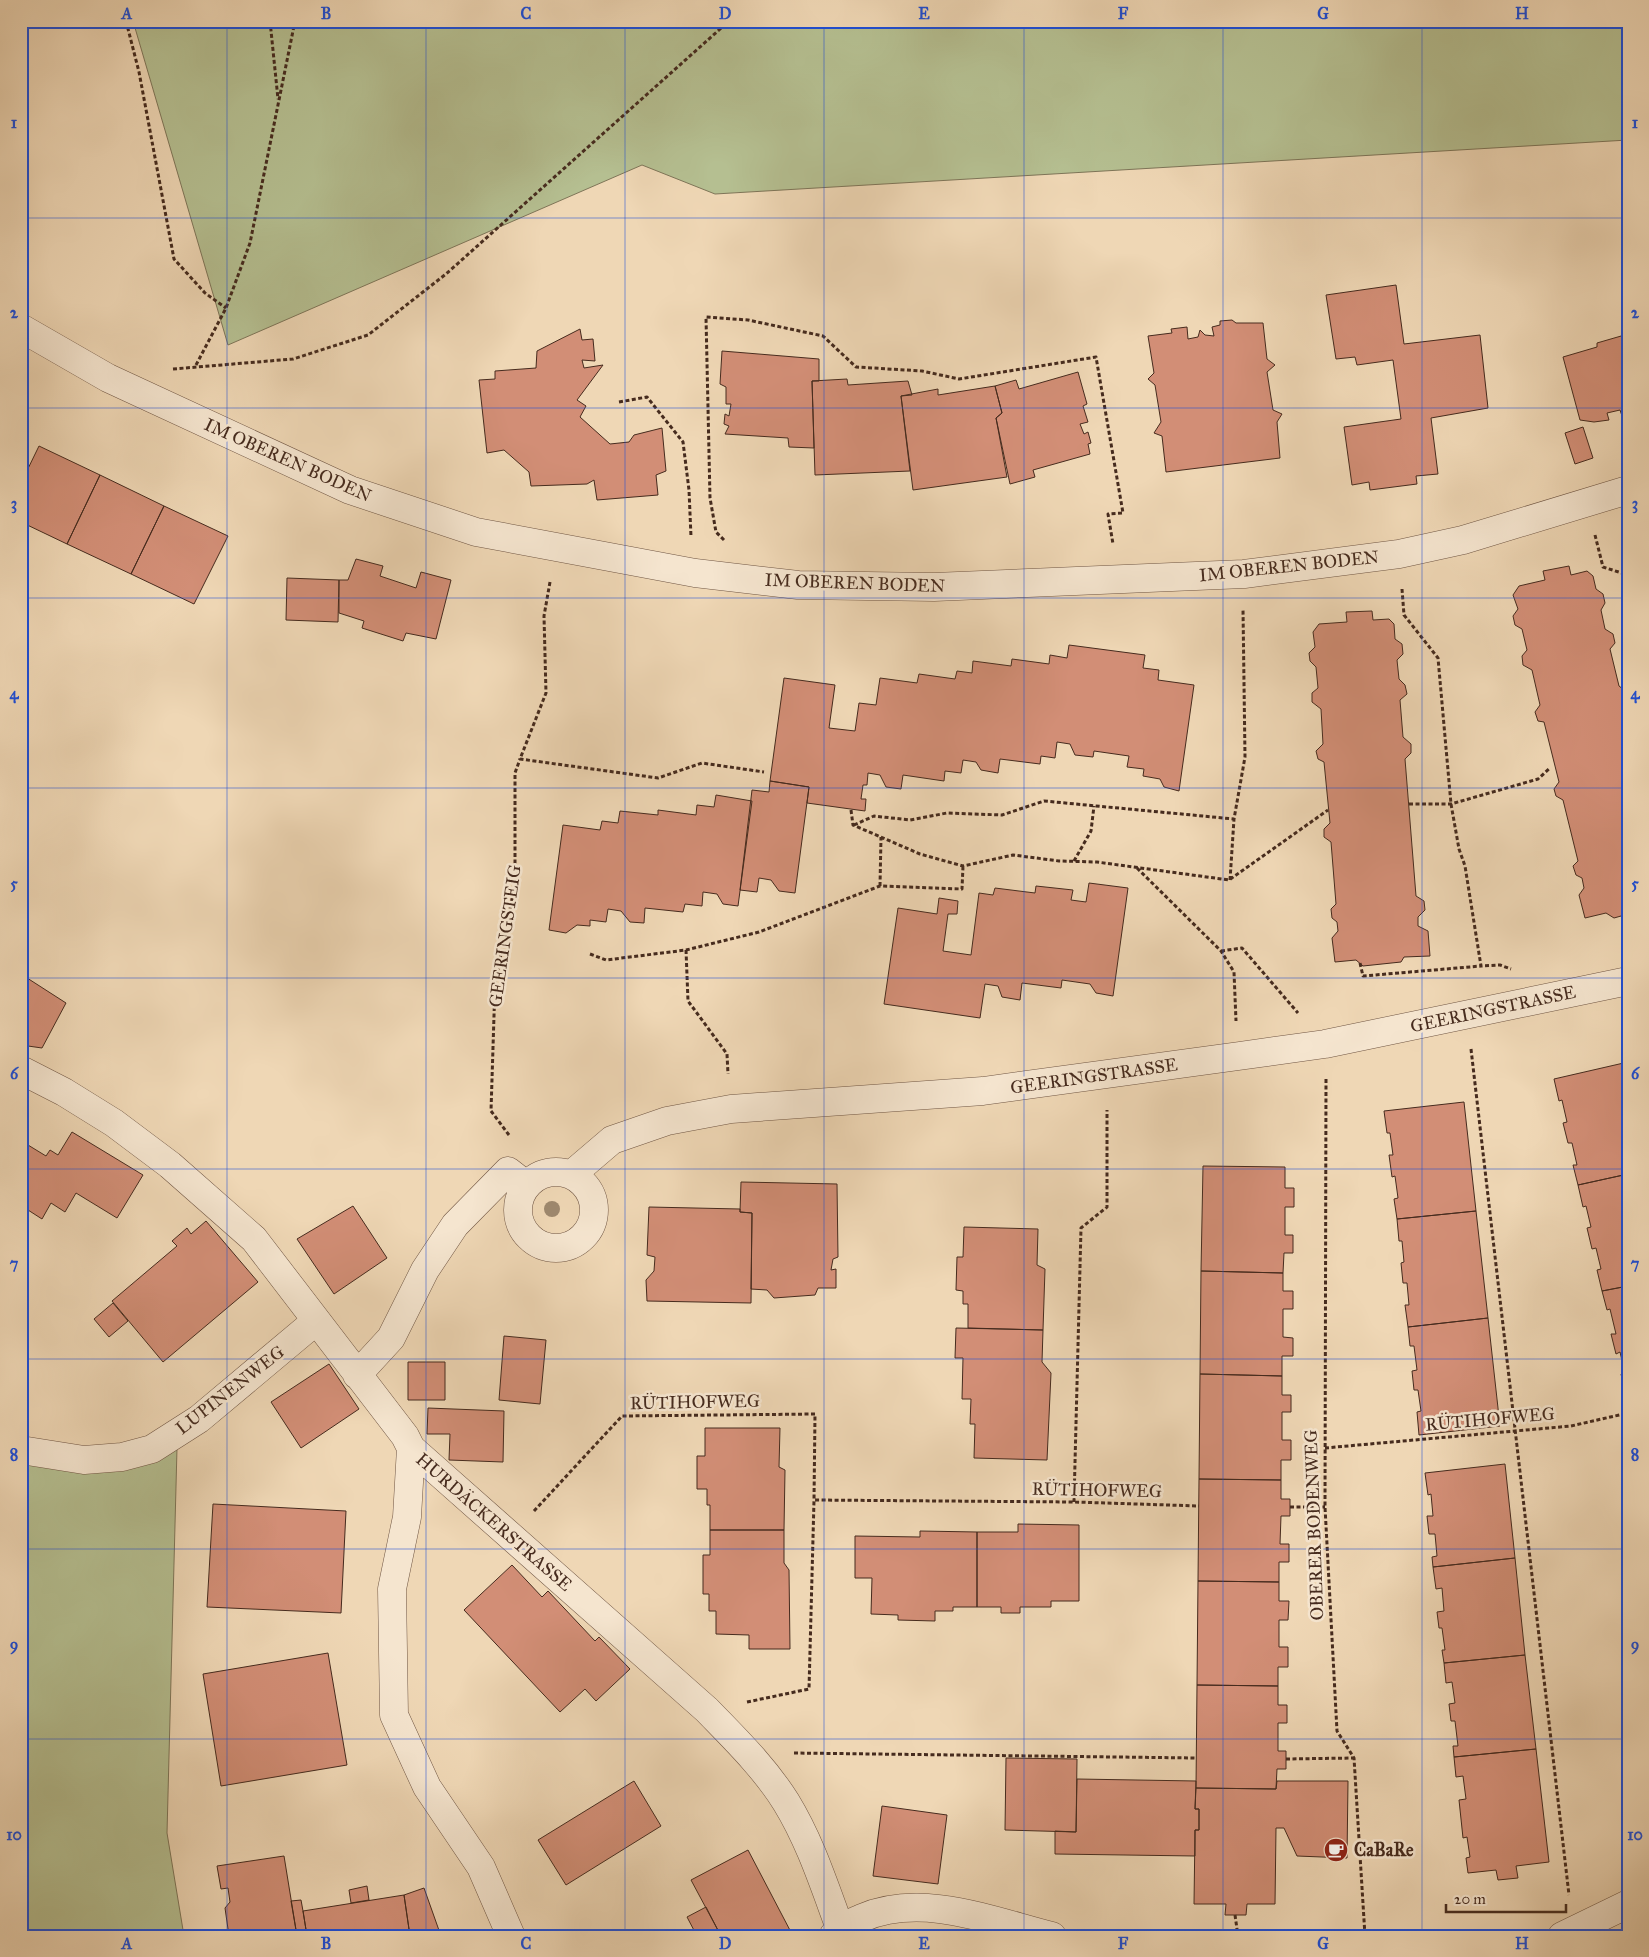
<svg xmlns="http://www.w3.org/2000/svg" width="1649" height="1957" font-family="'IM FELL Great Primer',serif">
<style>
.green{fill:#b5bf91;stroke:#7e7558}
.building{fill:#d28e76;stroke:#462b1e}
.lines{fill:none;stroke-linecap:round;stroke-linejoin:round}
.minor-casing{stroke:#705644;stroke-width:29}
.path{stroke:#462b1e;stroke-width:3;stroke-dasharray:4 2.5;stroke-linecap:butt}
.minor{stroke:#f5e5cf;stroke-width:28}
.tree{fill:#9e896f}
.grid{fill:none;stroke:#1d4ed8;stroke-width:1;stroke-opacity:0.55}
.labels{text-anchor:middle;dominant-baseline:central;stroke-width:5;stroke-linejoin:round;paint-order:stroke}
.street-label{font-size:18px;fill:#462b1e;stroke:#f5e5cf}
.poi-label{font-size:18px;font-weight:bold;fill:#462b1e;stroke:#f5e5cf;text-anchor:start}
.neatline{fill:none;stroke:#1d4ed8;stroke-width:2}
.grid-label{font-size:16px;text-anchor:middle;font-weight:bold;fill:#1d4ed8}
</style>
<rect width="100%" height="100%" fill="#efd7b5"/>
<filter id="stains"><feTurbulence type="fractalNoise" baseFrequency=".004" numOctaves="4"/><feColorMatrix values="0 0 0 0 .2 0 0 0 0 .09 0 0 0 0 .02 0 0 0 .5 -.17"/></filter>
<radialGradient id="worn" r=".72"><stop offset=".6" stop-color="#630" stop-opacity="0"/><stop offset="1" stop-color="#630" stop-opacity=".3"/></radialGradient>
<!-- green -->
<path class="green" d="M 133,21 L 1628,21 L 1628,140 L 715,194 L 642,165 L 228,345 Z
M 177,1448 L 167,1833 L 184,1936 L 21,1936 L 21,1462 Z"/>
<!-- building -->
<path class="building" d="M 1396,285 L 1404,344 L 1480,335 L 1488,408 L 1431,418 L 1438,474 L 1416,476 L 1417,484 L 1370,490 L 1369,482 L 1352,485 L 1344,427 L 1401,419 L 1393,360 L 1357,365 L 1355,357 L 1336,359 L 1326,295 Z
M 1232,320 L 1236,323 L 1263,323 L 1267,359 L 1275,365 L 1267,372 L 1273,410 L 1282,414 L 1277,422 L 1280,458 L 1166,472 L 1162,436 L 1154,433 L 1161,422 L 1155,385 L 1148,379 L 1154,373 L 1148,336 L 1172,333 L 1171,329 L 1187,327 L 1188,339 L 1198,337 L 1200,330 L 1205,335 L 1214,336 L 1212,327 L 1220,325 L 1220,321 Z
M 580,329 L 582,340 L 593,339 L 595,361 L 582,360 L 584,368 L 603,365 L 577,400 L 586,406 L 580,417 L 610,444 L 629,442 L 634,435 L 662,428 L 666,471 L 656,475 L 658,495 L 597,500 L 594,480 L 587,484 L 531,486 L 529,472 L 504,450 L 487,453 L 479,380 L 495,379 L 495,371 L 536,368 L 537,351 Z
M 1628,334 L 1628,413 L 1622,416 L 1620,410 L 1607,413 L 1609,420 L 1594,422 L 1580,420 L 1563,357 L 1597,347 L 1597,343 Z
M 722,351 L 819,359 L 819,381 L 812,381 L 814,448 L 789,447 L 788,438 L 725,434 L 729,426 L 724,424 L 725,414 L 729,416 L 731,404 L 726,404 L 726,387 L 720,384 Z
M 1078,372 L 1087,404 L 1083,406 L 1088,422 L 1080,424 L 1084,434 L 1088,432 L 1091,443 L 1088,444 L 1090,454 L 1033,470 L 1035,477 L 1010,484 L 996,418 L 1002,413 L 995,386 L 1016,380 L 1019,389 Z
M 847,379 L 848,385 L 908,381 L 912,395 L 901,396 L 910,471 L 815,475 L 812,381 Z
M 995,386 L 1002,413 L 996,418 L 1007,477 L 913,490 L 901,396 L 938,389 L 938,395 Z
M 1583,427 L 1593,458 L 1575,464 L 1565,433 Z
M 39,446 L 100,475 L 67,544 L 21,522 L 21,483 Z
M 100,475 L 164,506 L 131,574 L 67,544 Z
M 164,506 L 228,536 L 194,604 L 131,574 Z
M 356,559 L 383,566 L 380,576 L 416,588 L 421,572 L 451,580 L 436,639 L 406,633 L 403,641 L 362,628 L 364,621 L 339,613 L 339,580 L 348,580 Z
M 1569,566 L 1571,575 L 1587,571 L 1593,576 L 1596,589 L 1603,594 L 1605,603 L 1601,610 L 1605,629 L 1613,634 L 1615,643 L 1610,649 L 1619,686 L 1628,693 L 1628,702 L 1624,707 L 1628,723 L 1628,914 L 1614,918 L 1606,913 L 1585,918 L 1579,895 L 1584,888 L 1582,878 L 1576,875 L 1573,866 L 1578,861 L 1563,800 L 1556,796 L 1554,789 L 1559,782 L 1544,722 L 1538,721 L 1535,712 L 1540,705 L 1532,670 L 1523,665 L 1522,656 L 1527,650 L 1522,629 L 1515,625 L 1513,616 L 1518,609 L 1513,595 L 1519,586 L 1545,580 L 1543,571 Z
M 287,578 L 339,580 L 338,622 L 286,620 Z
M 1372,611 L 1373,620 L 1389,619 L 1394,624 L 1395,639 L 1402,644 L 1403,654 L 1397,660 L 1399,679 L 1405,685 L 1407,694 L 1400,700 L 1403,737 L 1411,744 L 1411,753 L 1405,759 L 1416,896 L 1424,901 L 1425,910 L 1418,917 L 1418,926 L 1428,931 L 1430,956 L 1404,957 L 1401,962 L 1363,966 L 1356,960 L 1335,962 L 1332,938 L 1338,931 L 1337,922 L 1332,918 L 1331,909 L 1336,904 L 1331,842 L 1324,837 L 1324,829 L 1330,823 L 1324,762 L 1318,759 L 1316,751 L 1323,744 L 1321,709 L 1312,702 L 1312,693 L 1318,688 L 1316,667 L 1310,661 L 1309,653 L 1315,647 L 1313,632 L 1319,624 L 1347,622 L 1346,612 Z
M 1069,645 L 1145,655 L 1143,668 L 1159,670 L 1158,680 L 1194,685 L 1179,791 L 1164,787 L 1160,779 L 1143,776 L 1144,769 L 1127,767 L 1129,756 L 1094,751 L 1093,757 L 1075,755 L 1070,744 L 1057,742 L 1055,758 L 1041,756 L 1040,764 L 1000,759 L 998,773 L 981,770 L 976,762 L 963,760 L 961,773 L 945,771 L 944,781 L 903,775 L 901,789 L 886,787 L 880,775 L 868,773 L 867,785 L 863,785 L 861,799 L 866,799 L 865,811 L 807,803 L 809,787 L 770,781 L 784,678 L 835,685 L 829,728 L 855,731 L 859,703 L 876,705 L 880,678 L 917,683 L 919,674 L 955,679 L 957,671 L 972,673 L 973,661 L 1011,666 L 1012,659 L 1049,664 L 1050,655 L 1067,658 Z
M 770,781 L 809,787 L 795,893 L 779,891 L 771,880 L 759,878 L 757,892 L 740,890 L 752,790 L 769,792 Z
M 716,795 L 752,801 L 738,906 L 723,904 L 717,894 L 703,892 L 702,906 L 685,904 L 683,912 L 645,908 L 644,923 L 630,922 L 621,911 L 608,909 L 606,922 L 590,920 L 590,926 L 577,925 L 566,933 L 549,930 L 563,825 L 600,830 L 602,821 L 618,823 L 620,811 L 658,815 L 658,810 L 696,815 L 697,805 L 714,807 Z
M 1089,883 L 1128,888 L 1113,996 L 1096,993 L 1090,984 L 1062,980 L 1061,988 L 1022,983 L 1020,1000 L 1002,997 L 998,986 L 985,984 L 980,1018 L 884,1004 L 898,908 L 937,914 L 939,898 L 958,901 L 957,914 L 948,914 L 943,951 L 971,955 L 979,893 L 993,895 L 995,888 L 1035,893 L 1036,886 L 1073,890 L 1071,900 L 1086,902 Z
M 24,976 L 66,1003 L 42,1048 L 21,1045 L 21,981 Z
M 1628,1062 L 1628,1174 L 1578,1185 L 1573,1165 L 1577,1165 L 1572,1143 L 1568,1143 L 1563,1123 L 1567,1122 L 1562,1100 L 1559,1101 L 1554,1079 Z
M 1464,1102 L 1476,1211 L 1397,1219 L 1394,1199 L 1398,1198 L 1395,1176 L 1392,1177 L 1389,1155 L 1393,1155 L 1390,1133 L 1387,1133 L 1384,1111 Z
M 72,1132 L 143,1175 L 117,1218 L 76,1193 L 65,1212 L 51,1203 L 42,1219 L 28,1210 L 21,1221 L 21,1156 L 28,1145 L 46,1156 L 50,1150 L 58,1155 Z
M 1203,1166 L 1285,1167 L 1285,1188 L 1294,1188 L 1294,1207 L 1285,1207 L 1285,1235 L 1293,1235 L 1293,1253 L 1284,1253 L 1283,1273 L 1201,1271 Z
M 1628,1174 L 1628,1286 L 1602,1291 L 1597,1270 L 1601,1269 L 1596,1248 L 1592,1249 L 1587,1228 L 1591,1227 L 1586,1206 L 1583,1207 L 1578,1185 Z
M 741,1182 L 837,1184 L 838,1257 L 833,1259 L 831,1270 L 836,1269 L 836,1288 L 818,1288 L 815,1295 L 774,1298 L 767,1290 L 751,1289 L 752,1213 L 740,1212 Z
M 353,1206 L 387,1258 L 334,1294 L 297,1239 Z
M 649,1207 L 740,1209 L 740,1212 L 752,1213 L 751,1303 L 647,1301 L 646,1280 L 654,1271 L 655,1257 L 647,1255 Z
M 1476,1211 L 1488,1318 L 1408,1327 L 1405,1305 L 1409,1305 L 1407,1283 L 1403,1283 L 1401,1263 L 1404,1262 L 1402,1241 L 1399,1241 L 1397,1219 Z
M 206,1221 L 258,1282 L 163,1362 L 112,1301 L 177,1246 L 172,1241 L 187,1228 L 191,1234 Z
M 964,1227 L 1038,1229 L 1037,1265 L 1045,1269 L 1043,1330 L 968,1328 L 968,1304 L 963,1304 L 963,1291 L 956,1290 L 957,1257 L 963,1257 Z
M 1201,1271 L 1283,1273 L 1283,1291 L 1293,1291 L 1293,1309 L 1283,1309 L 1283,1337 L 1293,1338 L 1293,1356 L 1282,1356 L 1282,1376 L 1200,1374 Z
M 1628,1286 L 1628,1396 L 1626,1397 L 1621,1374 L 1625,1374 L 1620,1352 L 1616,1354 L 1611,1334 L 1616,1334 L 1610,1309 L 1607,1310 L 1602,1291 Z
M 113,1303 L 128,1321 L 109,1337 L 94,1319 Z
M 1488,1318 L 1500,1426 L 1419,1435 L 1417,1412 L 1421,1411 L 1418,1390 L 1414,1390 L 1412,1371 L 1417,1370 L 1414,1346 L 1410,1346 L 1408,1327 Z
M 956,1328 L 1043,1330 L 1042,1362 L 1051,1373 L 1047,1460 L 974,1458 L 975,1424 L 970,1424 L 971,1399 L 962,1399 L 963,1358 L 955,1358 Z
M 504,1336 L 546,1340 L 540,1404 L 499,1400 Z
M 408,1362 L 445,1362 L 445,1400 L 408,1400 Z
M 329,1364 L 359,1409 L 301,1448 L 271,1402 Z
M 1200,1374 L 1282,1376 L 1282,1395 L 1291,1395 L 1291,1412 L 1282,1412 L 1282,1440 L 1291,1440 L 1291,1460 L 1281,1460 L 1281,1480 L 1199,1479 Z
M 428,1408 L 504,1411 L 503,1462 L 449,1460 L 450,1434 L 427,1434 Z
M 705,1428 L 780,1428 L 779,1467 L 785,1470 L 784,1530 L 710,1530 L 710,1505 L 707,1505 L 707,1489 L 697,1489 L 697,1456 L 705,1456 Z
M 1505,1464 L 1515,1558 L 1433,1567 L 1432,1557 L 1437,1556 L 1435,1534 L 1429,1534 L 1427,1516 L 1433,1516 L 1431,1494 L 1428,1495 L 1425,1473 Z
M 1199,1479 L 1281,1480 L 1281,1499 L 1290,1499 L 1290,1516 L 1281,1516 L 1280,1544 L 1289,1544 L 1289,1562 L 1279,1562 L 1279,1582 L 1198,1581 Z
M 213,1504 L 346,1511 L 341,1613 L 207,1607 Z
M 1018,1524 L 1079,1525 L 1079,1601 L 1051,1601 L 1051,1607 L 1020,1607 L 1020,1613 L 1001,1613 L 1001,1607 L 977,1607 L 977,1532 L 1018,1532 Z
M 710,1530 L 784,1530 L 784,1563 L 789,1570 L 790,1649 L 749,1649 L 749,1635 L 716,1634 L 716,1611 L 709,1611 L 709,1594 L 703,1594 L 703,1555 L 710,1555 Z
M 920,1531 L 977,1532 L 977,1607 L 953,1607 L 953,1611 L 935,1611 L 935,1621 L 898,1620 L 898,1615 L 871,1614 L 872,1578 L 855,1578 L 855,1536 L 920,1537 Z
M 1515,1558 L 1525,1655 L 1444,1663 L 1442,1650 L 1445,1650 L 1442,1628 L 1439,1628 L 1437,1612 L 1444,1611 L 1442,1588 L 1436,1589 L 1433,1567 Z
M 512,1565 L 542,1597 L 548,1591 L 595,1641 L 599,1637 L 630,1669 L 596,1701 L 585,1689 L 560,1712 L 464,1610 Z
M 1198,1581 L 1279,1582 L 1279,1601 L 1289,1601 L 1288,1620 L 1279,1620 L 1279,1647 L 1288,1647 L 1288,1667 L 1278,1667 L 1278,1686 L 1197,1685 Z
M 328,1653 L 347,1765 L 221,1786 L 203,1674 Z
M 1525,1655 L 1536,1749 L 1454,1757 L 1453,1746 L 1458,1746 L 1455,1721 L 1451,1721 L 1449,1704 L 1455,1703 L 1452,1682 L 1446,1683 L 1444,1663 Z
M 1197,1685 L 1278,1686 L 1278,1705 L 1287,1705 L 1287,1723 L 1278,1723 L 1278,1751 L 1286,1751 L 1286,1769 L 1277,1769 L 1276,1789 L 1196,1788 Z
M 1536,1749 L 1549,1862 L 1516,1866 L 1518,1878 L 1498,1880 L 1496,1870 L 1468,1873 L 1466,1858 L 1470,1857 L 1467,1837 L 1463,1838 L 1459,1800 L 1466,1799 L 1463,1776 L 1456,1777 L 1454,1757 Z
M 1006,1758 L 1077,1759 L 1076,1832 L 1005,1830 Z
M 1077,1779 L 1196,1781 L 1195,1809 L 1199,1809 L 1199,1830 L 1195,1830 L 1195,1856 L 1055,1854 L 1055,1831 L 1076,1832 Z
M 634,1781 L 661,1826 L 566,1885 L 538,1840 Z
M 1277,1781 L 1348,1781 L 1347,1858 L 1297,1856 L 1284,1828 L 1276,1828 L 1275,1904 L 1247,1904 L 1246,1915 L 1225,1915 L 1226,1904 L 1194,1904 L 1195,1830 L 1199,1830 L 1199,1809 L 1195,1809 L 1196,1788 L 1276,1789 Z
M 882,1806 L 947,1815 L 938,1884 L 873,1876 Z
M 748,1850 L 793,1936 L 721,1936 L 691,1880 Z
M 284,1856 L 297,1936 L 229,1936 L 225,1908 L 230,1902 L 228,1888 L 221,1889 L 217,1866 Z
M 367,1886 L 369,1900 L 351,1903 L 349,1890 Z
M 424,1888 L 441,1936 L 410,1936 L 404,1895 Z
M 404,1895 L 410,1936 L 307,1936 L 303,1911 Z
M 301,1900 L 303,1911 L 307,1936 L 297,1936 L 291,1901 Z
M 706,1907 L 721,1936 L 697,1936 L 687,1917 Z"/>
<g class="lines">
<!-- minor casing -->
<g class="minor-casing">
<path id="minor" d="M 21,328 L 108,378 L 350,490 L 476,532 L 695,573 L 798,585 L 934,587 L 1244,574 L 1399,554 L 1463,540 L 1628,490
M 21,1070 L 64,1092 L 114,1123 L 170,1165 L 254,1239 L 405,1436 L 411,1448 L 707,1710 C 735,1739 764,1767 786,1802 C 810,1841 824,1885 840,1928
M518 1210a38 38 0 1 1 76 0a38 38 0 1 1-76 0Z
M 571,1175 L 612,1140 L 667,1121 L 731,1109 L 983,1091 L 1239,1056 L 1325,1044 L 1628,981
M 357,1375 L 391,1338 L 425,1270 L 455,1225 L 508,1171 L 526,1185
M 411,1448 L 407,1517 L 392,1589 L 394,1715 L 427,1787 L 481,1867 L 511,1936
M 21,1450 L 84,1460 L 122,1457 L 152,1449 L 199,1419 L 316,1321
M 833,1936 C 841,1926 851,1923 862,1918 C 922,1892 992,1921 1052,1936
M 1562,1936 L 1628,1904"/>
</g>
<!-- path -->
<path class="path" d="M 126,21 L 139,72 L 174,259 L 205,293 L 226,308
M 270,21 L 278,99
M 196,365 L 226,308 L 250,243 L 295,21
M 173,369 L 293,359 L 368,335 L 446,274 L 729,21
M 619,402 L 647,397 L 683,442 L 689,490 L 691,537
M 1595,535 L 1603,567 L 1628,575
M 724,540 L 716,532 L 710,498 L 706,317 L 748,320 L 823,336 L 856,367 L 922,371 L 959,379 L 1096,357 L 1123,513 L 1108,514 L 1113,544
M 550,582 L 544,616 L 546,693 L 520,759 L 658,778 L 702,763 L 764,772
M 1402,589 L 1404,615 L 1438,658 L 1451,804 L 1459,849 L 1465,866 L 1481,966 L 1500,965 L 1511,969
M 1409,804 L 1451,804 L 1538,779 L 1550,768
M 851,810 L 853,825 L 920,854 L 963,866 L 1013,855 L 1059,861 L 1097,862 L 1229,880 L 1328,810
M 854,825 L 874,816 L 910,820 L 947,813 L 1002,815 L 1044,801 L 1234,819
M 1074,861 L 1091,831 L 1094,806
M 1137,868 L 1221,951 L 1234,972 L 1236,1021
M 1230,880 L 1234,819 L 1245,757 L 1243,609
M 880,886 L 881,837
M 686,950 L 688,1001 L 727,1054 L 728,1074
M 1221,951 L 1242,948 L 1298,1013
M 590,954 L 606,960 L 686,950 L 759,932 L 880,886 L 962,889 L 963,866
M 1360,963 L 1363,976 L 1481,966
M 1471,1049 L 1569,1895
M 1326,1079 L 1325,1507 L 1337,1731 L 1354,1758 L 1365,1936
M 509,1135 L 491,1111 L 495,984 L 515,884 L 515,773 L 520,759
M 1325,1448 L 1571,1426 L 1628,1413
M 1074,1502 L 1081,1228 L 1107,1207 L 1107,1110
M 1290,1507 L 1325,1507
M 534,1511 L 622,1416 L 815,1414 L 814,1500
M 747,1702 L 809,1689 L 814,1500 L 1074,1502 L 1199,1506
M 794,1753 L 1196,1758
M 1286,1759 L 1353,1758
M 1235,1915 L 1238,1936"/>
<!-- minor -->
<use href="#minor" class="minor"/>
</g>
<!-- trees -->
<circle class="tree" cx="552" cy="1209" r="8"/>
<!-- grid -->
<path class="grid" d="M 227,21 L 227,1936M 426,21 L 426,1936M 625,21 L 625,1936M 824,21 L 824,1936M 1024,21 L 1024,1936M 1223,21 L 1223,1936M 1422,21 L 1422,1936M 21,218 L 1628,218M 21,408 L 1628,408M 21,598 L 1628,598M 21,788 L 1628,788M 21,978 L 1628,978M 21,1169 L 1628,1169M 21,1359 L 1628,1359M 21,1549 L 1628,1549M 21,1739 L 1628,1739"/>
<!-- icons -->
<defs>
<g id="cafe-disc" transform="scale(1.25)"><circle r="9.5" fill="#8f2418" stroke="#f5e5cf"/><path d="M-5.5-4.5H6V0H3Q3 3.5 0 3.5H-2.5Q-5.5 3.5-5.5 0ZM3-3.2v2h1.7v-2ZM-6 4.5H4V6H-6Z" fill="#fff"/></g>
</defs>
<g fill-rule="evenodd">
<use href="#cafe-disc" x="1336" y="1850"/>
</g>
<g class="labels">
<!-- street labels -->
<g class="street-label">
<text transform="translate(288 460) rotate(24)">IM OBEREN BODEN</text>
<text transform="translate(1289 566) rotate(-6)">IM OBEREN BODEN</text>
<text transform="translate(855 583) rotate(2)">IM OBEREN BODEN</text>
<text transform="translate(505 936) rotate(-82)">GEERINGSTEIG</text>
<text transform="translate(1493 1009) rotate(-12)">GEERINGSTRASSE</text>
<text transform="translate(1094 1076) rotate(-8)">GEERINGSTRASSE</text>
<text transform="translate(230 1390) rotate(-38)">LUPINENWEG</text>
<text transform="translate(695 1402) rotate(-1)">RÜTIHOFWEG</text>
<text transform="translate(1490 1419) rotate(-5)">RÜTIHOFWEG</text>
<text transform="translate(1097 1490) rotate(1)">RÜTIHOFWEG</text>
<text transform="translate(494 1522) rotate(41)">HURDÄCKERSTRASSE</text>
<text transform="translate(1314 1525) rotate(-92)">OBERER BODENWEG</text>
</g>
<!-- poi labels -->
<g class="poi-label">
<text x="1354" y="1850">CaBaRe</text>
</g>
</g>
<!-- margin -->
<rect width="1649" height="1957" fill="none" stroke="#efd7b5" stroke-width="55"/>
<!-- scale -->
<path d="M1446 1904v8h120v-8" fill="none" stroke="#462b1e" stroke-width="2.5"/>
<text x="1454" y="1904" font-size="15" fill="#462b1e" stroke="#f5e5cf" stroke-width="4" paint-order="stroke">20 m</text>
<rect x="28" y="28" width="1594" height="1902" class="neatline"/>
<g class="grid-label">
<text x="127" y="19">A</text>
<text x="326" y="19">B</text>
<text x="526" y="19">C</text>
<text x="725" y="19">D</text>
<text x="924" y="19">E</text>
<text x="1123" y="19">F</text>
<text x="1323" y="19">G</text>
<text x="1522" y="19">H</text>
<text x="14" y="128">1</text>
<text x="1635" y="128">1</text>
<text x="14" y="318">2</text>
<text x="1635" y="318">2</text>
<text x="14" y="509">3</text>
<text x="1635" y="509">3</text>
<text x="14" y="699">4</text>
<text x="1635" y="699">4</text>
<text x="14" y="889">5</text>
<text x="1635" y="889">5</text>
<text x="14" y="1079">6</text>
<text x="1635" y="1079">6</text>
<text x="14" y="1269">7</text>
<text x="1635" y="1269">7</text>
<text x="14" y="1460">8</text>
<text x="1635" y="1460">8</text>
<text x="14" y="1650">9</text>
<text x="1635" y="1650">9</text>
<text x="14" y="1840">10</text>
<text x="1635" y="1840">10</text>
<text x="127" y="1949">A</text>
<text x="326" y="1949">B</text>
<text x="526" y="1949">C</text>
<text x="725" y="1949">D</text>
<text x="924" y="1949">E</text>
<text x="1123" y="1949">F</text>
<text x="1323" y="1949">G</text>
<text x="1522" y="1949">H</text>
</g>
<rect width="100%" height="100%" filter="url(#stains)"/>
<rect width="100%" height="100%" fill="url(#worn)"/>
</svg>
